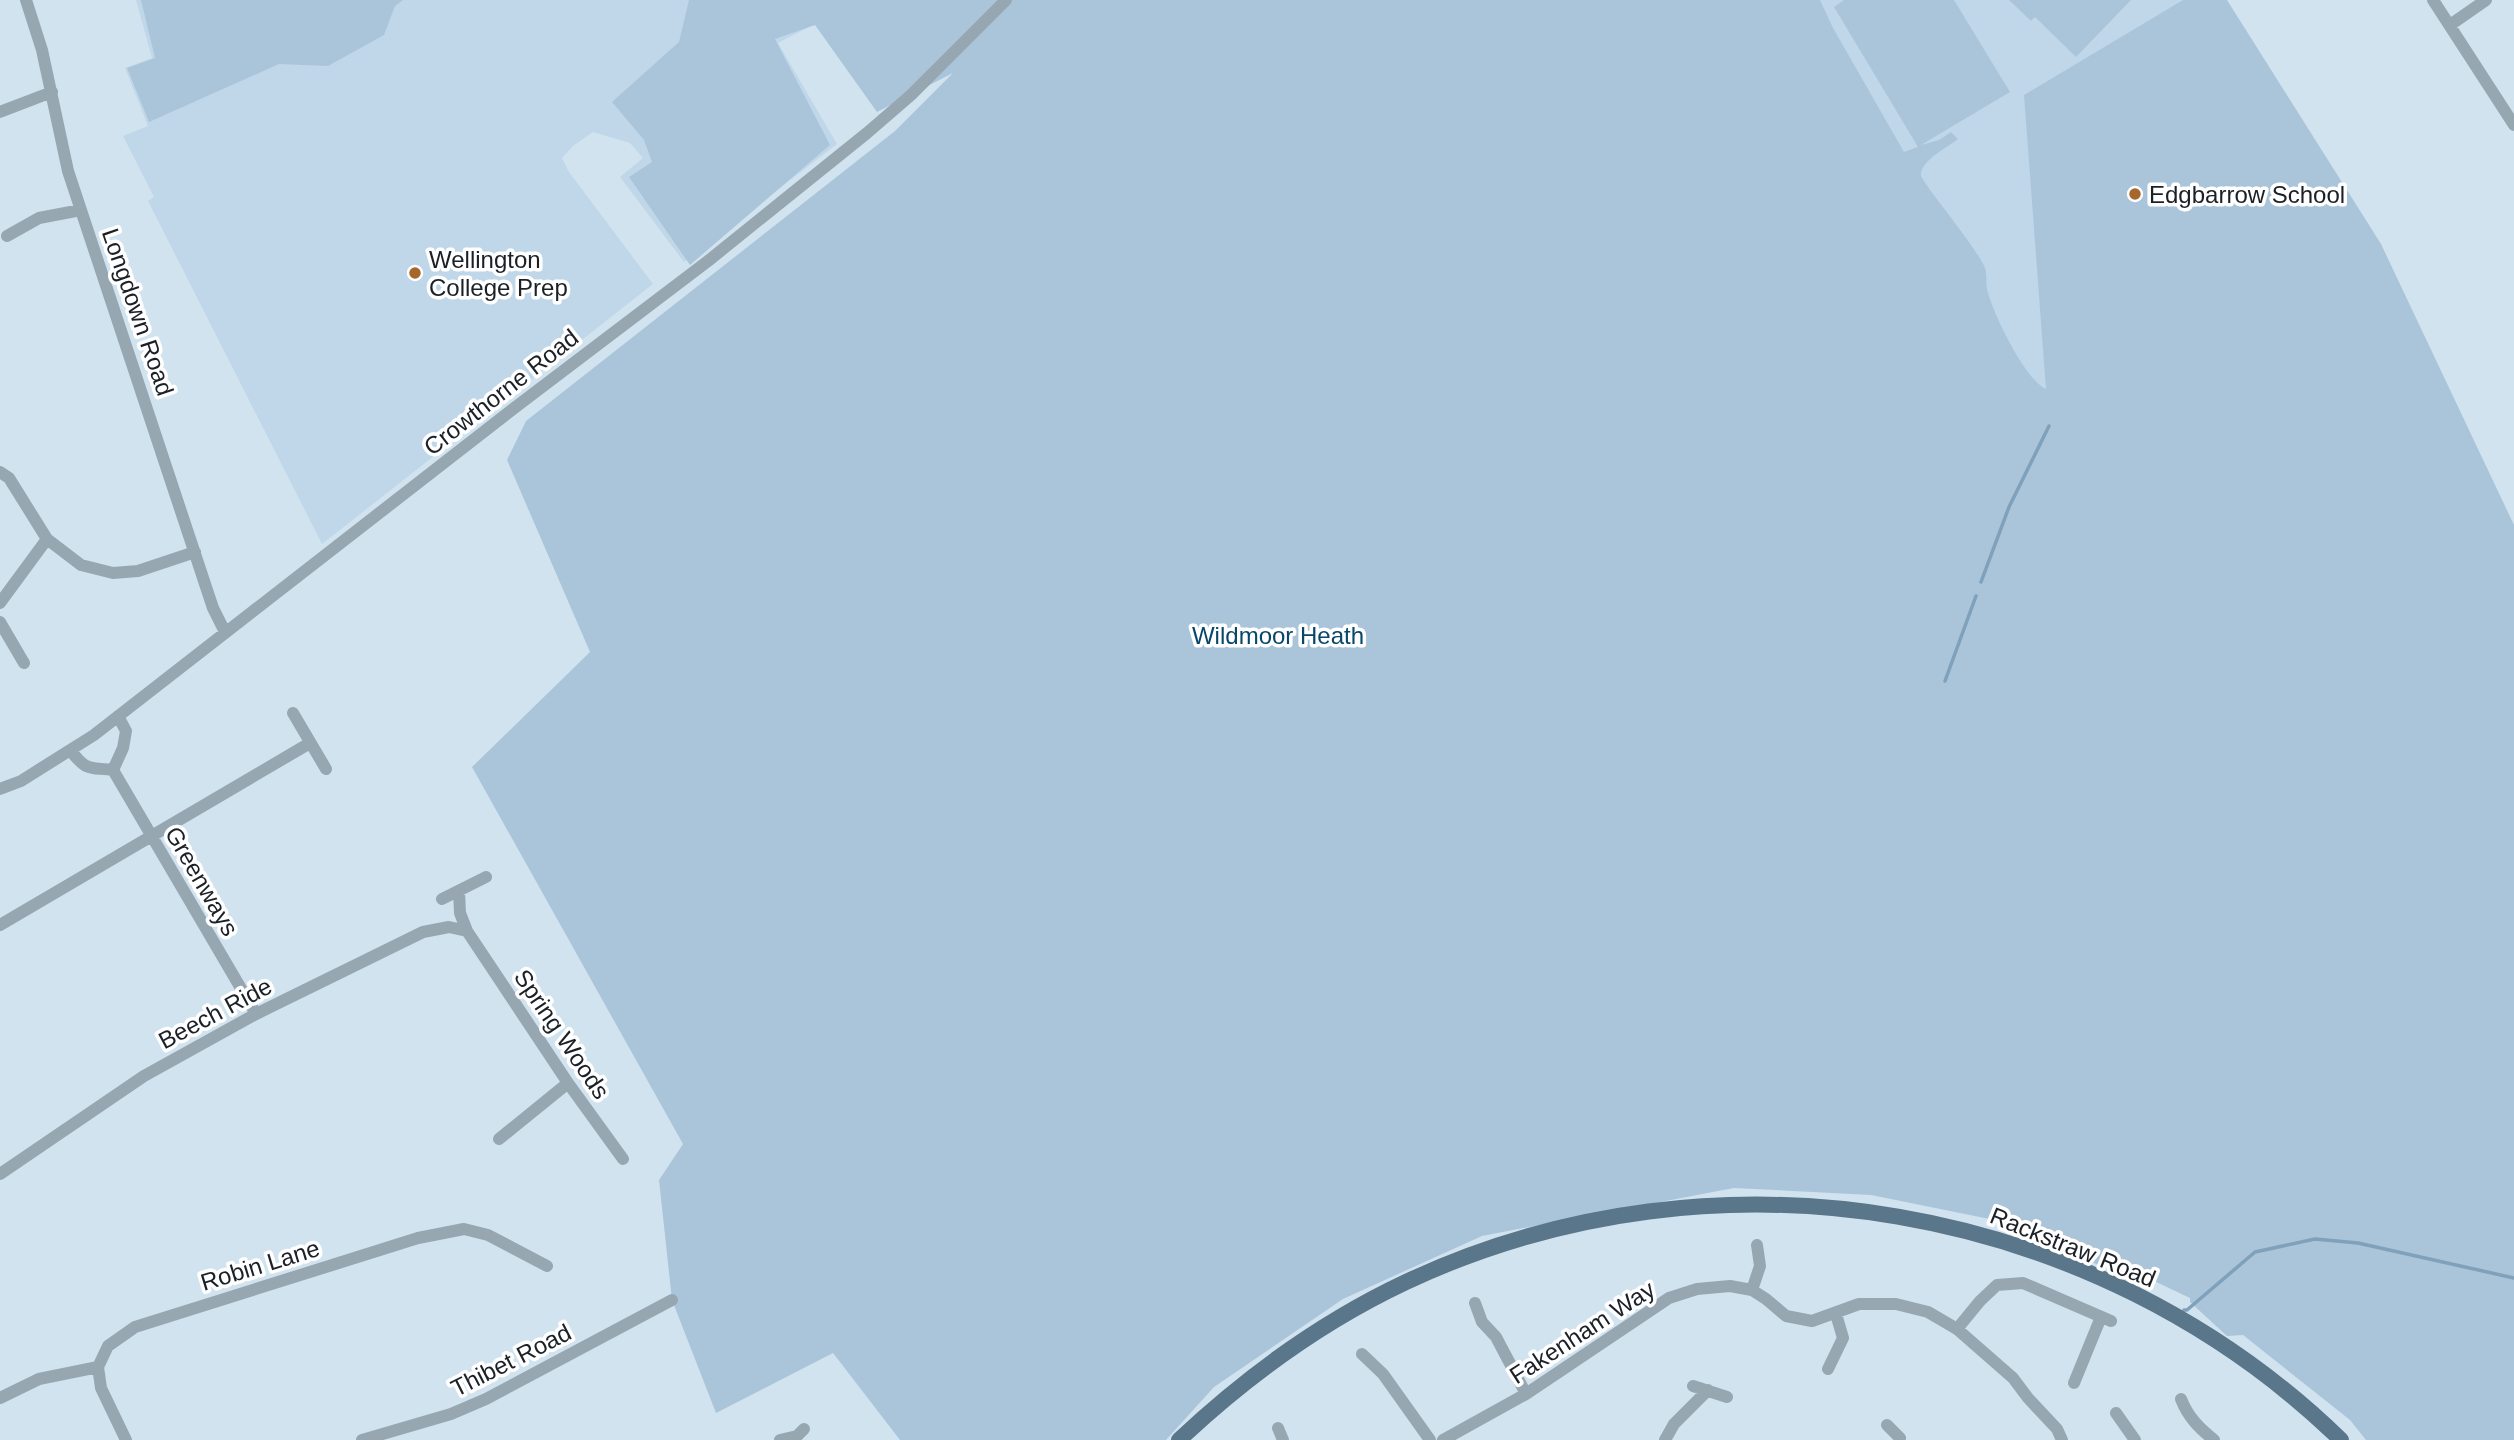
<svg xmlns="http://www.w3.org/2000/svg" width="2514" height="1440" font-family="Helvetica,sans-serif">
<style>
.built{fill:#c0d7e9}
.green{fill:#aac5da}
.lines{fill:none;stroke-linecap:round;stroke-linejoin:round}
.stream{stroke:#7fa1bb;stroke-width:3.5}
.minor{stroke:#97a7b2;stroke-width:12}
.major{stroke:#5a768a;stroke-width:16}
.poi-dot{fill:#a6672d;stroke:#fff;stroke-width:2.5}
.labels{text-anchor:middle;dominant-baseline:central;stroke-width:7;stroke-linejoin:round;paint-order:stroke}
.poi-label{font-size:24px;fill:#1a2025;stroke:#fff;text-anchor:start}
.street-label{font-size:24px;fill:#1a2025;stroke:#fff}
.park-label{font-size:24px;fill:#08476a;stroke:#fff}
</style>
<rect width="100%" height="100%" fill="#d2e3f0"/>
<!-- built -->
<path class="built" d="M 136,0 L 797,0 L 809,27 L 778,43 L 837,144 L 684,262 L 620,177 L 643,158 L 630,143 L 593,132 L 573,146 L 562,158 L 569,172 L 653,284 L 322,544 L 148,201 L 154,197 L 123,136 L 148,126 L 125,68 L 152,58 Z
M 1813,0 L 2227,0 L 2048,424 Z"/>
<!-- green -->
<path class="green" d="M 141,0 L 403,0 L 395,6 L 384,35 L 328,66 L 279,64 L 149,122 L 127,68 L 155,58 Z
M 689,0 L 1820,0 L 1833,28 L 1904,152 L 1918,147 L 1834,7 L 1844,0 L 1954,0 L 2010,92 L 1921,145 L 1939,140 L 1951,132 L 1958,139 C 1947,148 1921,160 1921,175 C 1921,182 1977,247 1985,268 C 1987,274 1986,282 1987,289 C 1992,312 2025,380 2046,389 L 2024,95 L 2183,0 L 2227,0 L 2381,244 L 2514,525 L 2514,1440 L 2366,1440 L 2350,1420 L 2243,1335 L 2227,1336 L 2190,1302 L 2190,1298 L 2116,1263 L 2098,1265 L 2057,1243 L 2060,1238 L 2044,1230 L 1871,1195 L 1734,1188 L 1482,1236 L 1343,1299 L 1214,1387 L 1166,1440 L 900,1440 L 833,1353 L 716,1413 L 672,1300 L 659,1180 L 683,1144 L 472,767 L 590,652 L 507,460 L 526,421 L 895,131 L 953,73 L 877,112 L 815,25 L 775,39 L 830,145 L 690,265 L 629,177 L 652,162 L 644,140 L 612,102 L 679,42 Z
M 2009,0 L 2131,0 L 2076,57 L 2035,17 L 2031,21 Z"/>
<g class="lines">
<!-- stream -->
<path class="stream" d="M 1981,582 L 2009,507 L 2049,426
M 1945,681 L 1976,596
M 2184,1310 L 2187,1310 L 2255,1252 L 2315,1239 L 2358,1243 L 2514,1278"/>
<!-- minor -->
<path class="minor" d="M 26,0 L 42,50 L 68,171 L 213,608 L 225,632
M 2433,0 L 2514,125
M 2450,25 L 2486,0
M 0,112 L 52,92
M 7,236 L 39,218 L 81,210
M 0,472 L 9,478 L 47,539 L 81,565 L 113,573 L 138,571 L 195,552
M 0,603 L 47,539
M 0,622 L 24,663
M 293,713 L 326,769
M 118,716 L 126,731 L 123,748 L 113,770 L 256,1014
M 71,751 C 87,772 90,767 113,770
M 0,789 L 21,781 L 94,735 L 513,409 L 708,261 L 867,133 L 911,95 L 1006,0
M 459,891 L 460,913 L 467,931 L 568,1083 L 623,1159
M 442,899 L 486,877
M 0,925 L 310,743
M 499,1139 L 568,1083
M 0,1174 L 144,1076 L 256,1014 L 423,932 L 449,927 L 467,931
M 1752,1290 L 1760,1266 L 1757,1245
M 1475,1303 L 1482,1322 L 1496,1337 L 1526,1394
M 1957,1329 L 1980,1301 L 1997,1285 L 2023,1283 L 2111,1321
M 1362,1354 L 1383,1374 L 1430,1440
M 98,1367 L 108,1346 L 135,1327 L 418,1238 L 464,1229 L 488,1235 L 547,1266
M 98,1367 L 101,1388 L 126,1440
M 1828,1369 L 1843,1338 L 1836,1314
M 2074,1383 L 2101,1317
M 1693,1386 L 1727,1397
M 0,1398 L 39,1379 L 98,1367
M 2181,1399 C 2188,1417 2199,1428 2214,1440
M 2116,1413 L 2135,1440
M 1887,1425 L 1900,1438 L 1899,1440
M 1278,1428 L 1283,1440
M 362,1440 L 451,1414 L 486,1399 L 672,1300
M 780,1440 L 797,1436 L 804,1429
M 1443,1440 L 1526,1394 L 1669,1298 L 1697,1289 L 1730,1286 L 1752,1290 L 1766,1299 L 1786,1316 L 1812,1321 L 1859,1304 L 1896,1304 L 1928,1312 L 1957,1329 L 2013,1378 L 2028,1398 L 2057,1429 L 2062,1440
M 1665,1440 L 1674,1424 L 1708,1390"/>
<!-- major -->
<path class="major" d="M 1179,1440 C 1247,1376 1321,1322 1406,1282 C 1717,1136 2095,1201 2341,1440"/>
</g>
<!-- markers -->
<g class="poi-dot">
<circle cx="2135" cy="194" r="7"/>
<circle cx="415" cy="273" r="7"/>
</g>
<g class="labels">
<!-- poi labels -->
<g class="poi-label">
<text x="2149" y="194">Edgbarrow School</text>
<text x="429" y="259">Wellington<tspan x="429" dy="28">College Prep</tspan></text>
</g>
<!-- street labels -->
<g class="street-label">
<text transform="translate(138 312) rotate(71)">Longdown Road</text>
<text transform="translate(501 392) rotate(-38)">Crowthorne Road</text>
<text transform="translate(202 881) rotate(60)">Greenways</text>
<text transform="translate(215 1013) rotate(-28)">Beech Ride</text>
<text transform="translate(562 1034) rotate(56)">Spring Woods</text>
<text transform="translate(2073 1247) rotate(22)">Rackstraw Road</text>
<text transform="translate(260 1265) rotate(-17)">Robin Lane</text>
<text transform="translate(1582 1332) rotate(-33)">Fakenham Way</text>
<text transform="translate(511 1360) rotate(-27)">Thibet Road</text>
</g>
<!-- park labels -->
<g class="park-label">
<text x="1278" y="635">Wildmoor Heath</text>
</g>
</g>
</svg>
